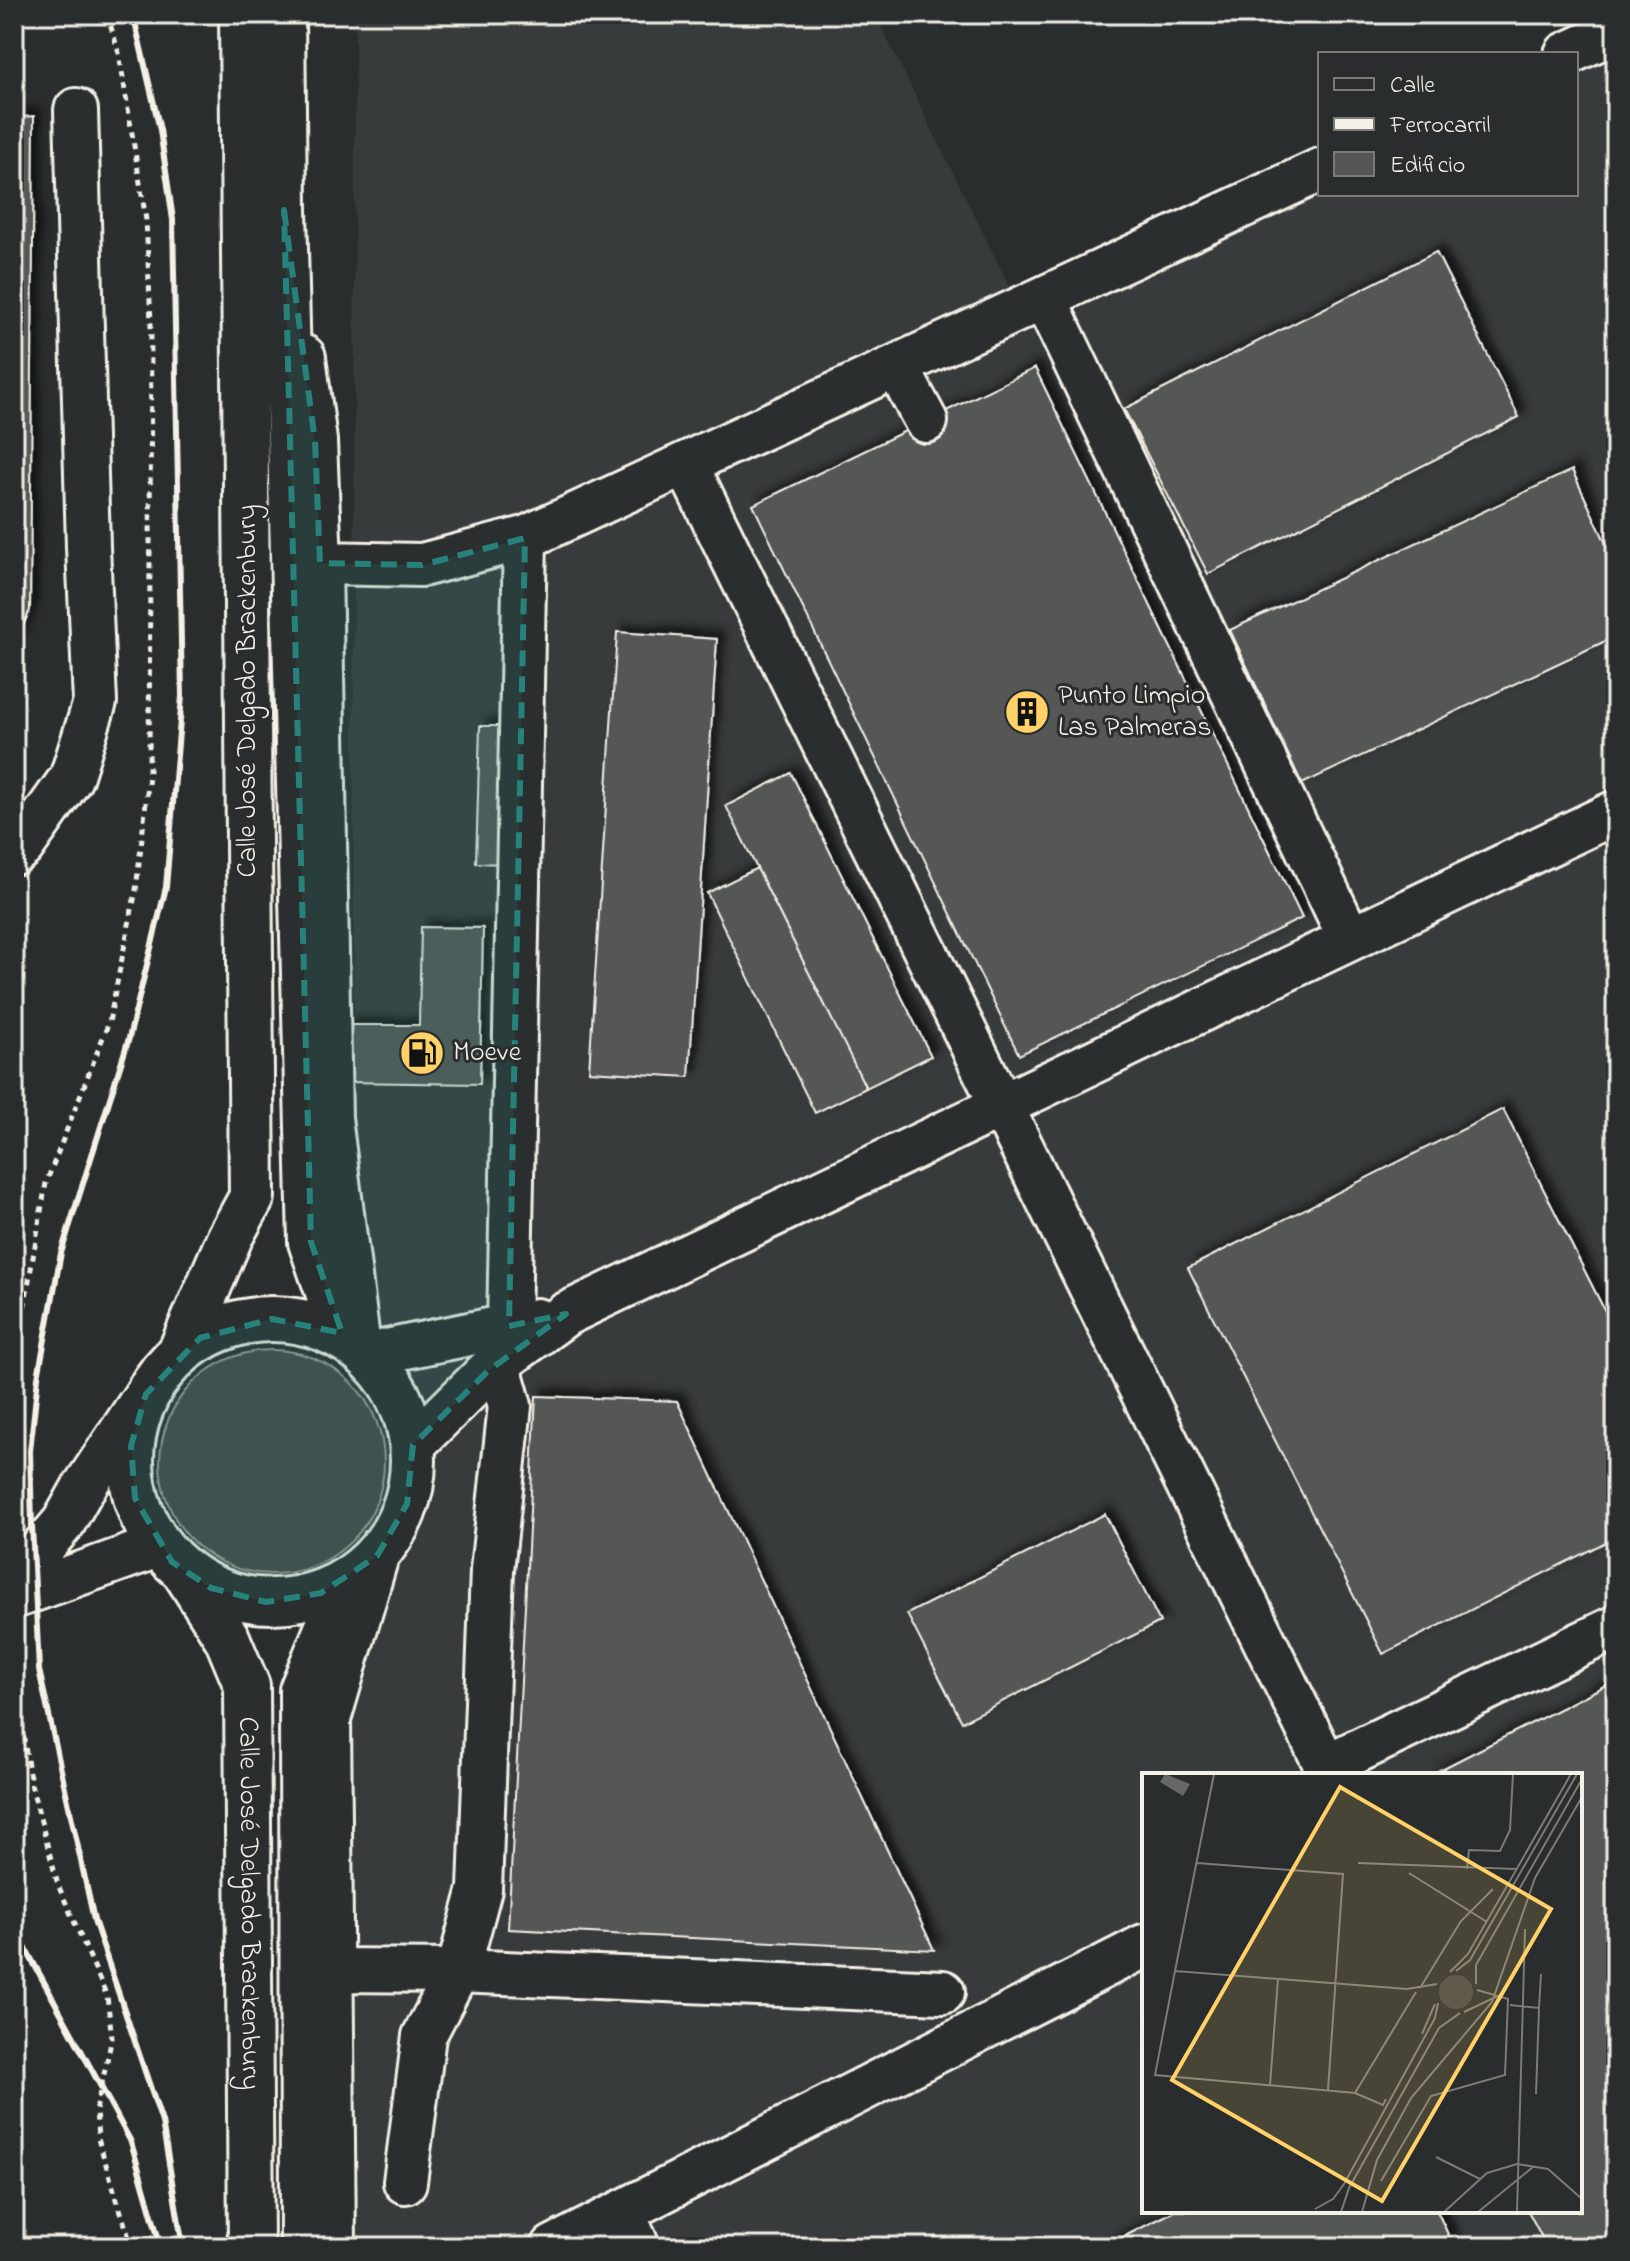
<svg xmlns="http://www.w3.org/2000/svg" width="1630" height="2261" font-family="'Indie Flower',sans-serif">
<style>
.built{fill:#373a3a;fill-rule:evenodd}
.green{fill:#444645;stroke:#9c9c96;stroke-width:2}
.building{fill:#555756;stroke:#f4f1e8;stroke-width:2;filter:url(#shadow)}
.lines{fill:none;stroke-linecap:round;stroke-linejoin:round}
.minor-casing{stroke:#f4f1e8;stroke-width:48}
.major-casing{stroke:#f4f1e8;stroke-width:50}
.path{stroke:#f4f1e8;stroke-width:5;stroke-dasharray:6 6;stroke-linecap:butt}
.minor{stroke:#2a2d2e;stroke-width:42}
.major{stroke:#2a2d2e;stroke-width:44}
.rail{stroke:#f4f1e8;stroke-width:6}
.marked{fill:#26827a;fill-opacity:0.2;stroke:#26827a;stroke-width:6;stroke-dasharray:16 10;stroke-linejoin:round}
.labels{text-anchor:middle;dominant-baseline:central;stroke-width:6;stroke-linejoin:round;paint-order:stroke}
.street-label{font-size:28px;fill:#f4f1e8;stroke:#2a2d2e}
.poi-label{font-size:28px;fill:#f4f1e8;stroke:#2a2d2e;text-anchor:start}
.inset-road{fill:none;stroke:#7b7b78;stroke-width:2}
.view{fill:#ffd166;fill-opacity:0.15;stroke:#ffd166;stroke-width:4}
.inset-edge{fill:none;stroke:#f4f1e8;stroke-width:4}
</style>
<defs>
<filter id="shadow"><feDropShadow dx="7" dy="-7" stdDeviation="4" flood-color="#0009"/></filter>
</defs>
<rect width="100%" height="100%" fill="#2a2d2e"/>
<filter id="ink" filterUnits="userSpaceOnUse"><feTurbulence type="fractalNoise" baseFrequency=".0125" numOctaves="2"/><feDisplacementMap in="SourceGraphic" scale="16" xChannelSelector="R" yChannelSelector="G"/><feConvolveMatrix kernelMatrix="1 2 1 2 8 2 1 2 1" color-interpolation-filters="sRGB"/></filter>
<g filter="url(#ink)">
<!-- built -->
<path class="built" d="M 355,14 L 875,14 L 1027,322 L 1320,185 L 1320,194 L 1576,194 L 1576,66 L 1616,47 L 1616,2247 L 355,2247 L 352,1982 ZM 1144,1775 L 1580,1775 L 1580,2211 L 1144,2211 Z"/>
<!-- green -->
<path class="green" d="M160 1462a112 112 0 1 1 224 0a112 112 0 1 1-224 0Z"/>
<!-- building -->
<path class="building" d="M 34,116 L 30,610 L 14,646 L 14,118 Z
M 1436,252 L 1519,417 L 1208,574 L 1124,409 Z
M 1035,368 L 1302,918 L 1019,1055 L 753,505 Z
M 1572,470 L 1616,565 L 1616,636 L 1302,784 L 1230,630 Z
M 617,632 L 717,639 L 689,1077 L 589,1071 Z
M 480,726 L 508,726 L 504,864 L 476,863 Z
M 791,773 L 931,1056 L 866,1088 L 726,806 Z
M 757,868 L 866,1088 L 815,1113 L 707,893 Z
M 421,927 L 483,928 L 480,1084 L 343,1082 L 344,1025 L 419,1025 Z
M 1503,1109 L 1616,1333 L 1616,1537 L 1383,1654 L 1188,1268 Z
M 536,1396 L 677,1401 L 934,1950 L 508,1929 Z
M 1105,1514 L 1160,1622 L 962,1722 L 907,1614 Z
M 1616,1680 L 1616,2247 L 1547,2247 L 1528,2211 L 1580,2211 L 1580,1775 L 1430,1775 Z
M 1175,2211 L 1437,2211 L 1454,2247 L 1103,2247 Z"/>
<g class="lines">
<!-- minor casing -->
<g class="minor-casing">
<path id="minor" d="M 1566,54 L 1616,31
M 1045,299 L 1350,939
M 304,357 L 315,441 L 320,563
M 897,367 L 926,421
M 686,464 L 1326,1766 L 1616,1627
M 14,853 L 22,847 L 71,778 L 95,702 L 88,547 L 76,110
M 509,1326 L 525,538 L 1320,170
M 359,1348 L 330,1118 L 320,563 L 422,565 L 525,538
M 367,1355 L 537,1320
M 413,1445 L 488,1371 L 566,1314 L 1616,812
M 14,1581 L 64,1522 L 82,1490 L 161,1372
M 14,1597 L 158,1546
M 331,1970 L 458,1971 L 943,1992
M 405,2182 L 424,2036 L 458,1971 L 480,1889 L 492,1570 L 510,1406 L 498,1363
M 623,2212 L 638,2247
M 334,2247 L 329,1719 L 377,1556
M 553,2247 L 1144,1946"/>
</g>
<!-- major casing -->
<g class="major-casing">
<g id="major">
<path d="M 282,14 L 284,210 L 311,1242 L 344,1338"/>
<circle cx="272" cy="1460" r="141"/>
<path d="M 180,1353 L 230,1237 L 252,1197 L 242,14"/>
<path id="s1" d="M 187,1575 L 227,1638 L 247,1686 L 251,2247"/>
<path d="M 303,2247 L 302,1690 L 347,1581"/>
</g>
</g>
<!-- path -->
<path class="path" d="M 14,1366 L 46,1183 L 109,1022 L 136,890 L 149,776 L 151,322 L 146,220 L 119,53 L 107,14
M 14,1677 L 31,1784 L 58,1885 L 107,1996 L 112,2038 L 96,2110 L 98,2139 L 132,2247"/>
<!-- minor -->
<use href="#minor" class="minor"/>
<!-- major -->
<use href="#major" class="major"/>
<!-- rail -->
<path class="rail" d="M 133,14 L 160,130 L 173,220 L 182,696 L 166,887 L 129,1038 L 61,1253 L 38,1377 L 30,1451 L 32,1525 L 39,1670 L 94,1920 L 162,2122 L 183,2247
M 14,1927 L 131,2142 L 161,2247"/>
</g>
</g>
<!-- marked area -->
<path class="marked" d="M 284,210 L 315,441 L 320,563 L 422,565 L 525,538 L 509,1326 L 566,1314 L 488,1371 L 413,1445 L 407,1504 L 377,1556 L 321,1593 L 266,1602 L 211,1588 L 172,1562 L 135,1498 L 131,1446 L 146,1394 L 200,1338 L 272,1319 L 342,1333 L 311,1242 Z"/>
<!-- icons -->
<defs>
<g id="building-disc" transform="scale(2.3)"><circle r="9.5" fill="#ffd166" stroke="#2a2d2e"/><path d="M-4-6H4V6H1V3H-1V6H-4ZM-2.5-4.3h1.7v1.8h-1.7ZM.8-4.3h1.7v1.8H.8ZM-2.5-1h1.7V.8h-1.7ZM.8-1h1.7V.8H.8Z" fill="#111"/></g>
<g id="fuel-disc" transform="scale(2.3)"><circle r="9.5" fill="#ffd166" stroke="#2a2d2e"/><path d="M-5.5-6h7V0h2V4h1.3V-2.5L3-4.5l.8-.8L6-3V5H2.5V1h-1V6h-7ZM-4.2-4.7v3.2H.2V-4.7Z" fill="#111"/></g>
</defs>
<g fill-rule="evenodd">
<use href="#building-disc" x="1027" y="712"/>
<use href="#fuel-disc" x="422" y="1053"/>
</g>
<g class="labels">
<!-- street labels -->
<g class="street-label">
<text transform="translate(248 691) rotate(-90)">Calle José Delgado Brackenbury</text>
<text stroke="none"><textPath href="#s1" startOffset="344">Calle José Delgado Brackenbury</textPath></text>
</g>
<!-- poi labels -->
<g class="poi-label">
<text x="1058" y="696">Punto Limpio<tspan x="1058" dy="32">Las Palmeras</tspan></text>
<text x="453" y="1053">Moeve</text>
</g>
</g>
<!-- overview -->
<g transform="translate(1142 1773)">
<rect width="440" height="440" fill="#2a2d2e"/>
<path d="M297 219a17 17 0 1 1 34 0a17 17 0 1 1-34 0Z" fill="#444645"/>
<path d="M 23,1 L 48,11 L 41,23 L 18,9 Z" fill="#676866"/>
<path class="inset-road" d="M 55,90 L 201,101 L 186,317M 216,90 L 374,96M 325,96 L 327,77 L 358,78 L 368,57 L 371,1M 267,100 L 345,149M 33,198 L 72,1M 314,198 L 328,187 L 435,1M 308,199 L 326,181 L 429,1M 334,211 L 334,192 L 440,6M 278,215 L 319,148 L 351,116M 274,219 L 213,320 L 13,302 L 33,198 L 265,216 L 295,211M 368,232 L 397,235 L 399,201M 322,239 L 358,222M 280,261 L 293,231M 128,312 L 136,206M 213,320 L 241,332 L 244,326M 394,321 L 397,235M 294,384 L 338,406M 239,408 L 289,323 L 363,302 L 366,226 L 335,217M 173,436 L 191,426 L 202,411 L 293,245 L 296,230M 161,439 L 187,439M 199,439 L 207,415 L 297,255 L 318,240M 220,439 L 235,387 L 269,325 L 350,229 L 393,105 L 440,24M 302,439 L 345,400 L 375,391 L 406,396 L 440,426M 336,439 L 391,394M 375,439 L 383,156"/>
<path class="view" d="M 198,14 L 409,136 L 240,428 L 30,307 Z"/>
<rect width="440" height="440" class="inset-edge"/>
</g>
<!-- margin -->
<rect width="1630" height="2261" fill="none" stroke="#2a2d2e" stroke-width="48"/>
<rect x="24" y="24" width="1582" height="2213" fill="none" stroke="#f4f1e8" stroke-width="3" filter="url(#ink)"/>
<!-- legend -->
<rect x="1318" y="52" width="260" height="144" fill="#2a2d2e" stroke="#7b7b78" stroke-width="2"/>
<rect x="1334" y="78" width="40" height="12" fill="#2a2d2e" stroke="#7b7b78" stroke-width="2"/>
<text x="1390" y="92" font-size="24" fill="#f4f1e8">Calle</text>
<rect x="1334" y="118" width="40" height="12" fill="#f4f1e8" stroke="#7b7b78" stroke-width="2"/>
<text x="1390" y="132" font-size="24" fill="#f4f1e8">Ferrocarril</text>
<rect x="1334" y="152" width="40" height="24" fill="#555756" stroke="#7b7b78" stroke-width="2"/>
<text x="1390" y="172" font-size="24" fill="#f4f1e8">Edificio</text>
</svg>
